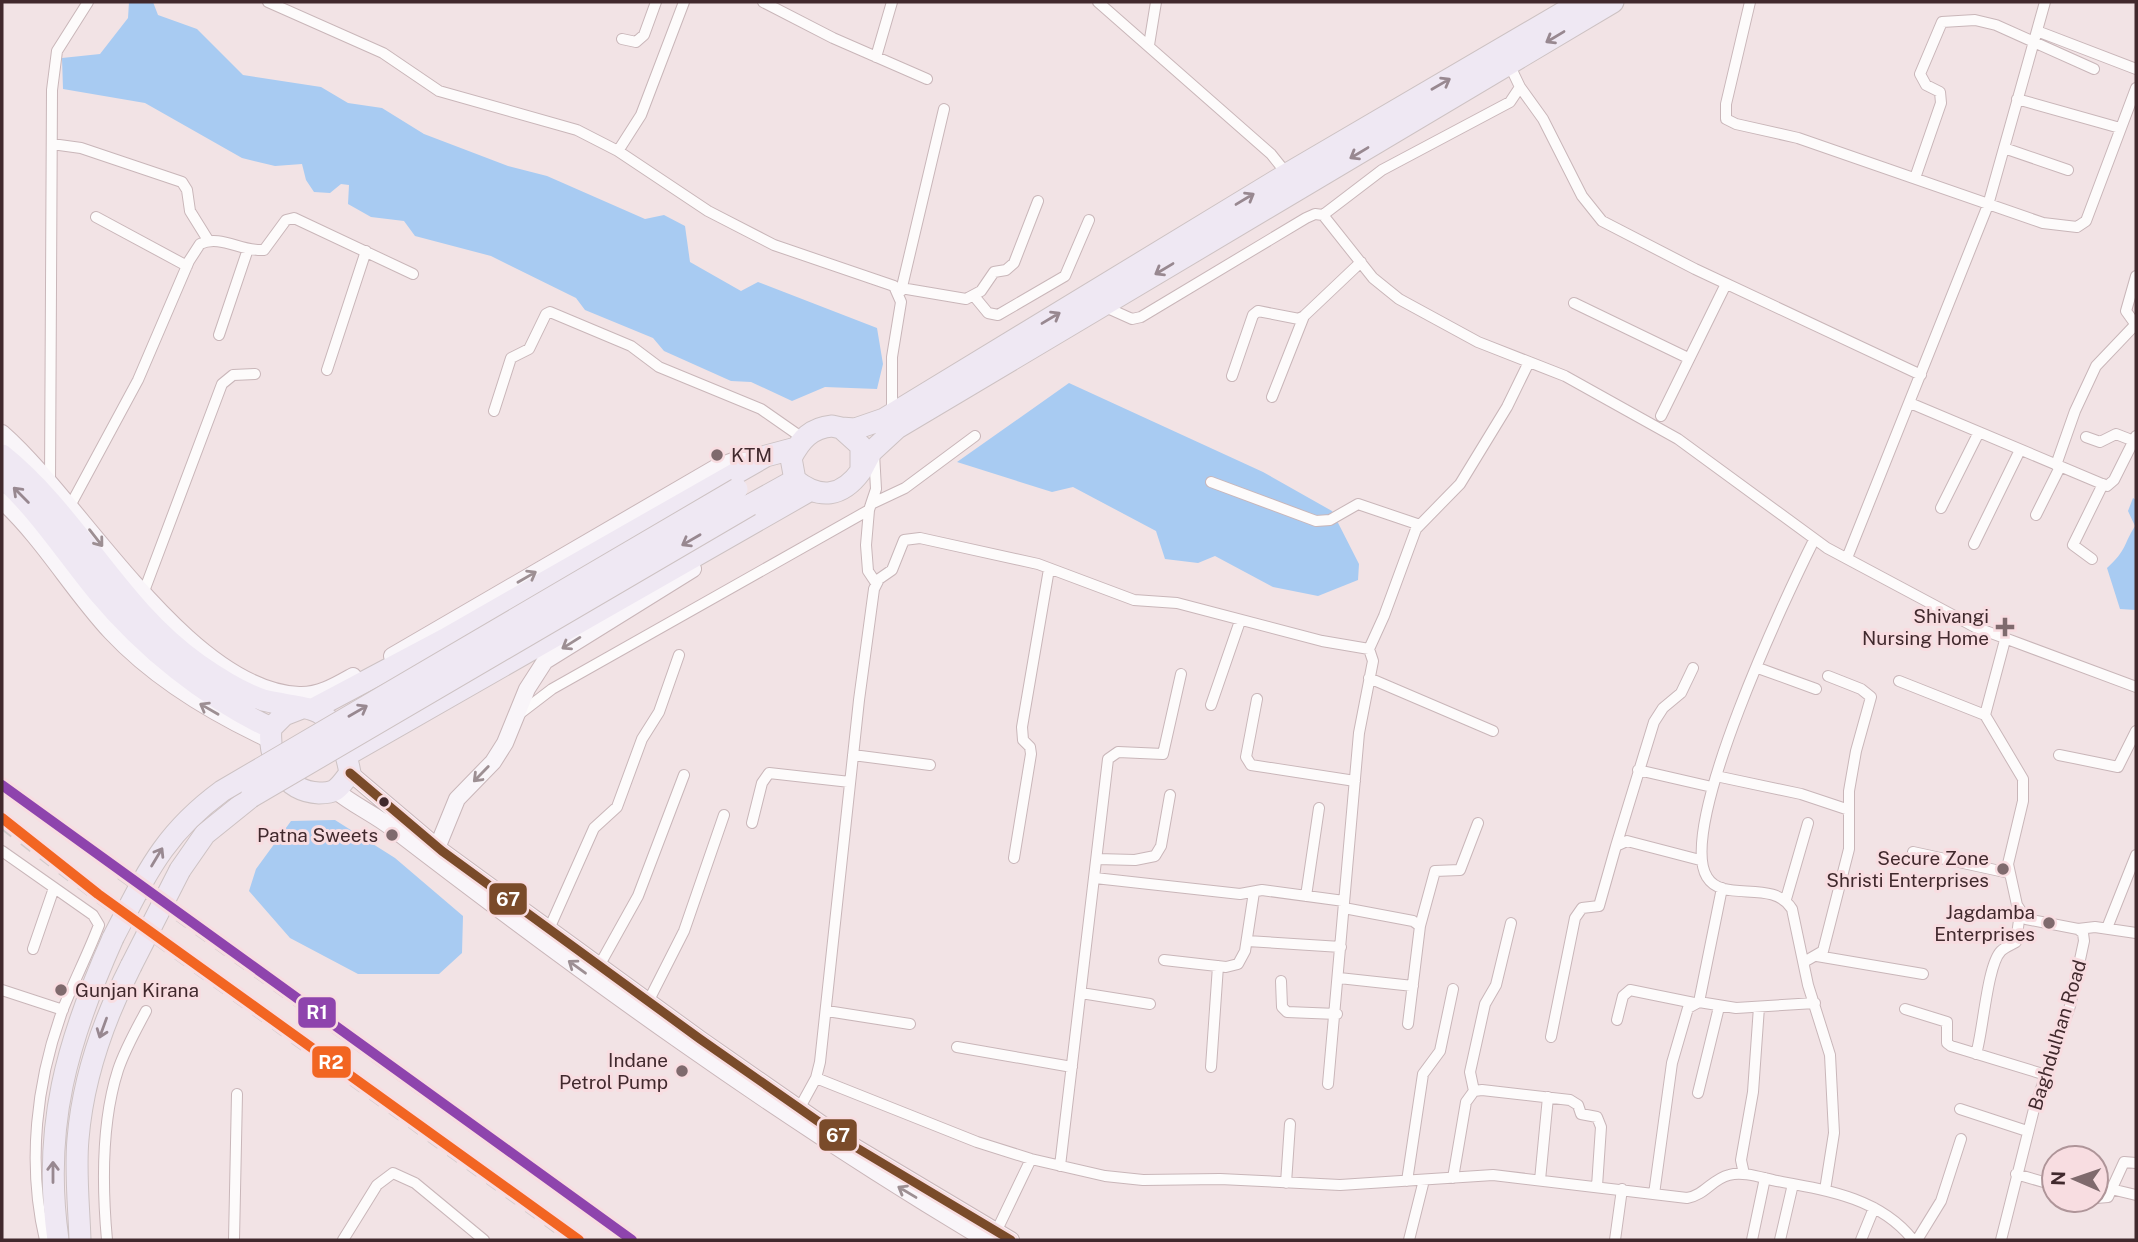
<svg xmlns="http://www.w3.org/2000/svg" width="2138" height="1242" font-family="'Public Sans',sans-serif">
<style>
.water{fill:#a8cbf2}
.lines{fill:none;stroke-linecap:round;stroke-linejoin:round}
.street-casing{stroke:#c9b6b9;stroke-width:12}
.secondary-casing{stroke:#c9b6b9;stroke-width:18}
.highway-casing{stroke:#cdc2c3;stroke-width:23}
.street{stroke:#fdfbfb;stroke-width:10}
.secondary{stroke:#f9f5f9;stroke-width:16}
.highway{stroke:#efe8f3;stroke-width:21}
.rail{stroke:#d1cccc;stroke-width:2.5;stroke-dasharray:12 12;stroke-linecap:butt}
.highway-bridge-casing{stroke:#cdc2c3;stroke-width:23;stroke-linecap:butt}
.highway-bridge{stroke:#efe8f3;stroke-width:21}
.bus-1-casing{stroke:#f8dde1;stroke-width:14}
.bus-1{stroke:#7a4b2a;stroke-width:9}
.rail-1-casing{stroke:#f8dde1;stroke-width:16}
.rail-2-casing{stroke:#f8dde1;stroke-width:16}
.rail-1{stroke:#8e44ad;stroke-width:10}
.rail-2{stroke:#f26522;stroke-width:10}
.oneway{stroke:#988890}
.oneway2{stroke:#9d8f93}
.poi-dot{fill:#7f6a6d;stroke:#f8dde1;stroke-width:2.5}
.bus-dot{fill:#41292d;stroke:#f8dde1;stroke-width:2.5}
.labels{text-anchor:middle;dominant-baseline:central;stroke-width:6;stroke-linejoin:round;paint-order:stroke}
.poi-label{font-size:19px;fill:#41292d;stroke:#f8dde1;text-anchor:end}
.street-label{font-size:19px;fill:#41292d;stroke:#f8dde1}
.line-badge{stroke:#f8dde1;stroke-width:2.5}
.badge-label{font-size:19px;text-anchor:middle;font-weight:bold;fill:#fff}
</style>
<rect width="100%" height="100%" fill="#f2e3e5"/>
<!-- water -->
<path class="water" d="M 129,2 L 153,2 L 158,15 L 197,29 L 243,75 L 321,87 L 348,103 L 382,108 L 424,134 L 508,166 L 547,176 L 645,219 L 664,215 L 685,226 L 690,262 L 741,291 L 758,282 L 877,328 L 883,364 L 877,389 L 825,387 L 792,401 L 751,382 L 731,381 L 664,351 L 653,338 L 585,310 L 576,298 L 491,256 L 415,236 L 404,221 L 371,217 L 348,204 L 349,185 L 341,184 L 330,193 L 314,192 L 306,180 L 302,164 L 275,166 L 242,158 L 145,103 L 63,89 L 62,58 L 100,54 L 128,18 Z
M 1069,383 L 1263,472 L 1332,511 L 1359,564 L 1358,580 L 1318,596 L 1273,587 L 1215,556 L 1198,563 L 1165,559 L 1156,531 L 1073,487 L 1052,492 L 957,462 Z
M 2133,498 L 2136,500 L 2136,610 L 2120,609 L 2107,568 C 2127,550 2123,545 2135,526 L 2128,511 Z
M 335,820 L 395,858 L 463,916 L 462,953 L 439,974 L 358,974 L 290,938 L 249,891 L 256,869 L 291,821 Z"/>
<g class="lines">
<!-- street casing -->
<g class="street-casing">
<path id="street" d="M 268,2 L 383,53 L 439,91 L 577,130 L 618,151 L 708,211 L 774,245 L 894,286 L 901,302 L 892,357 L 892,415
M 763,2 L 833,38 L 927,79
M 1098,2 L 1271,154 L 1287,174
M 1750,2 L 1726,104 L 1726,119 L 1736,124 L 1798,138 L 2043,223 L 2077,227 L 2086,221 L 2136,88
M 2037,31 L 2136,69
M 622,39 L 636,42 L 644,35 L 656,2
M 1149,45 L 1156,2
M 876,57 L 892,2
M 1520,87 L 1543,119 L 1582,196 L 1602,221 L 1695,269 L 1921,375
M 2017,99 L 2120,128
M 52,144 L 81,148 L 182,182 L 187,190 L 190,211 L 208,240
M 2004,148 L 2068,170
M 618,151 L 641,115 L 684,2
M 1915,178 L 1941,103 L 1940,92 L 1926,85 L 1920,74 L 1942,22 L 1975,20 L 1996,25 L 2094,69
M 1323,215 L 1382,170 L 1510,102 L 1520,87 L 1509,64
M 96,217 L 187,266
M 2136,276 L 2126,311 L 2136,325
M 901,288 L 966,299 L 981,291 L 994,272 L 1006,270 L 1014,263 L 1038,201
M 901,291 L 944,109
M 974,296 L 988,313 L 998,315 L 1065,276 L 1089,220
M 1574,303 L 1688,358
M 1103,306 L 1132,319 L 1141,317 L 1306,218 L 1315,214 L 1323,215 L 1373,278 L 1399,299 L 1478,342 L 1565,376 L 1678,439 L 1827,548 L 1975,627 L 2136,687
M 219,335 L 248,249
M 327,370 L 366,251
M 1232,376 L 1253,315 L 1258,311 L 1299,319 L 1304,316 L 1361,262
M 1272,397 L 1304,316
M 1910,403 L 2107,486 L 2114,480 L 2136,436
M 494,411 L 511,358 L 529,349 L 546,314 L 550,312 L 631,346 L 659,367 L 761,409 L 804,439
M 1661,416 L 1726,284
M 2086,437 L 2100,442 L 2116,434 L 2134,441
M 874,453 L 876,489 L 869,510 L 866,545 L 868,571 L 876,583
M 2056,465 L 2075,411 L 2096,366 L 2136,324
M 50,482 L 52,90 L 57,51 L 88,2
M 1211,482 L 1316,521 L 1330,520 L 1358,504 L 1420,525
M 871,504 L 905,488 L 975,436
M 70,506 L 138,380 L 189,261 L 200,244 C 220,234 242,252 264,250 L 286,220 L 294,218 L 413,274
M 1941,508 L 1979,432
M 2036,515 L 2060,467
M 1814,540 C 1787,594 1676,828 1707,877 C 1723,904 1773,878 1792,909 L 1808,985 L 1830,1055 L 1834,1133 L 1825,1190
M 1974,544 L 2020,450
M 1847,558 L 1988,205 L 2045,2
M 2092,559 L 2073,545 L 2103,484
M 143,594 L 222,384 L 233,375 L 255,374
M 1758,668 L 1816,689
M 1369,678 L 1493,731
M 1899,681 L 1985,715
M 1257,699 L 1246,757 L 1251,765 L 1355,781
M 1211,705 L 1240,621
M 518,715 L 552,689 L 869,510
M 853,755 L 930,765
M 2059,755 L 2118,767 L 2136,731
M 1638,770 L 1712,787
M 1716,776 L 1801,794 L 1849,810
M 752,823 L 762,783 L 769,773 L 850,782
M 1616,846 L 1654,722 L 1663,708 L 1681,693 L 1693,668
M 2,851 L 93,915 L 99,925 C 88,954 74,981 63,1009 C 36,1082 27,1164 45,1240
M 1913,852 L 2009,873
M 1014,858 L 1031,754 L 1030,747 L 1023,740 L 1022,727 L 1049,569
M 1097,859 L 1135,860 L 1155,856 L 1161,846 L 1170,795
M 1095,878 L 1240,894 L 1262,890 L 1344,901
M 1306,896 L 1319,808
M 1786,899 L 1808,823
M 1344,908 L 1413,921 L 1420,926 L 1408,1024
M 1420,926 L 1435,871 L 1460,870 L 1478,823
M 2107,928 L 2136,855
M 549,929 L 594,828 L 617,807 L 642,739 L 659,712 L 679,655
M 2078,929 L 2095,927 L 2136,933
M 1247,941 L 1341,947
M 33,949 L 54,888
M 1817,956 L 1923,974
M 1164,960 L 1226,967 L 1238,964 L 1245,951 L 1254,892
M 1804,962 L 1823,951 L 1849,849 L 1849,791 L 1856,751 L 1871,697 L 1861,689 L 1828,676
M 599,966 L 638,896 L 684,775
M 1339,978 L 1413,986
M 1281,981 L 1282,1007 L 1287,1012 L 1337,1014
M 2,990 L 63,1010
M 1081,993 L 1150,1004
M 648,1002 L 684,931 L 724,815
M 1699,1002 L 1722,888
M 1905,1009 L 1947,1022 L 1947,1043 L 1951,1046 L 2046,1075
M 827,1011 L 910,1024
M 1617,1020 L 1623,996 L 1630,990 L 1694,1003
M 1551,1037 L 1575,918 L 1582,908 L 1599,906 L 1616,846 L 1627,841 L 1700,860
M 957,1047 L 1072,1067
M 1976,1054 C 1983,1033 1987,965 2001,951 C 2005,947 2011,945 2016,942 L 2020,913
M 1211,1067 L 1218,966
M 816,1078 L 977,1142 L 1031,1159 L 1105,1176 L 1143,1180 L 1220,1179 L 1340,1185 L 1493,1175 L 1687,1198 C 1705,1195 1712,1179 1729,1175 C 1744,1171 1762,1178 1777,1181 C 1827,1190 1880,1198 1913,1240
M 1328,1084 L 1359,733 L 1373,661 L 1369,649
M 1474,1091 L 1470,1072 L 1485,1004 L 1496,985 L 1511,923
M 1698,1093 L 1719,1007
M 799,1109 L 816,1078 L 820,1062 L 859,700 L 874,589 L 879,579 L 892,570 L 904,540 L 920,538 L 1038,564 L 1134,600 L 1177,603 L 1322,641 L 1369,649 L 1384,616 L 1416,529 L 1460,484 L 1507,407 L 1529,362
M 1960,1109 L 2027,1131
M 1060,1166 L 1108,759 L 1118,752 L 1163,754 L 1181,674
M 1744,1174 L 1741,1160 L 1753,1092 L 1759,1007
M 2016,1174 L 2054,1185
M 1453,1178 L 1466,1102 L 1474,1091 L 1482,1090 L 1570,1100 L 1578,1105 L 1581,1114 L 1597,1117 L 1601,1127 L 1597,1186
M 1540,1180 L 1548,1097
M 1407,1181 L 1423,1074 L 1440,1051 L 1453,989
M 1286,1183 L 1290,1124
M 2111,1189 L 2136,1195
M 1654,1194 L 1672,1063 L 1688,1008 L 1699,1002 L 1736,1008 L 1815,1003
M 2096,1198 L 2108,1197 L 2124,1162 L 2136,1163
M 996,1232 L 1031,1159
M 107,1240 C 102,1185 101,1123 118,1070 C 125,1049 136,1030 146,1011
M 234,1240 L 237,1094
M 343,1240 L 377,1185 L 393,1173 L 415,1183 L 484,1240
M 1409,1240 L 1424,1180
M 1615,1240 L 1622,1189
M 1752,1240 L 1765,1178
M 1780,1240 L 1793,1184
M 1861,1240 L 1874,1208
M 1917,1240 L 1941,1201 L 1961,1139
M 2001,1240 L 2034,1109 L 2070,1006 L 2084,941 L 2083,933 L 2078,929 L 2026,919 L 2017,905 L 2008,864 L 2023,801 L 2023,779 L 1985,715 L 2005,640"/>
</g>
<!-- secondary casing -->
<g class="secondary-casing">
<path id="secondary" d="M 2,433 C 81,502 188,690 299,695 C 319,696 337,685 353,676
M 2,501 C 44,540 72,590 111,632 C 155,679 212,713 270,740
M 392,656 L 717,467 L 733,461 L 755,460
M 350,773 L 442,851 L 700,1039 L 852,1145 L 1011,1240
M 335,790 C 353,805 374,814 392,828 C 583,975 779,1117 986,1240
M 437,848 L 457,799 L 493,762 L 505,743 L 527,689 L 545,661 L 693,569"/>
</g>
<!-- highway casing -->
<g class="highway-casing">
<path id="highway" d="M 832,426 L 841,428 L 861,446 L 861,471 C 842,497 820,500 795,480 L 791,458 C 801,439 811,428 832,426 Z
M 841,428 L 855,429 L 884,419 L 1287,174 L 1581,2
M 2,455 C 77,515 118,608 198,664 C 218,678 240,692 263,700 C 278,704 295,705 310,709 C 336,715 346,751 350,773 C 346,778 341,786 335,790 C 330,793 324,793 319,793 C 284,791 268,760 271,728 L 284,715 L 302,708
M 861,471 L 871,452 L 897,428 L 1613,2
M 2,477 C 40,512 66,553 98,592 C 145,648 205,697 271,728
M 750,505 L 795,480
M 313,709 L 445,639 L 766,456 L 796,448
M 347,755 L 809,491
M 180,870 L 205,834 L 251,797
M 58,1240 C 42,1127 67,1041 113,938
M 80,1240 C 79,1207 75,1172 78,1139 C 83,1077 103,1021 131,966"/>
</g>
<!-- street -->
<use href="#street" class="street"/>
<!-- secondary -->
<use href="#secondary" class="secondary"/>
<!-- highway -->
<use href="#highway" class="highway"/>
<!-- rail -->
<path class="rail" d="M 2,829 L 93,899 L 566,1240
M 118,878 L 622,1240"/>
<!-- highway-bridge casing -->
<g class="highway-bridge-casing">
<path id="highway-bridge" d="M 251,797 L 750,505
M 113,938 C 146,875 162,835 222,791 L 737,489
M 131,966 L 180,870"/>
</g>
<!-- highway-bridge -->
<use href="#highway-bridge" class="highway-bridge"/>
<!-- bus-1 casing -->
<g class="bus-1-casing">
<path id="bus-1" d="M 350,773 L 442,851 L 700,1039 L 852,1145 L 1011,1240"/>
</g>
<!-- bus-1 -->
<use href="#bus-1" class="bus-1"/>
<!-- rail-1 casing -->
<g class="rail-1-casing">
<path id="rail-1" d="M 2,785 L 632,1240"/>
</g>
<!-- rail-2 casing -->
<g class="rail-2-casing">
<path id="rail-2" d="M 2,818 L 98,894 L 579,1240"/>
</g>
<!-- rail-1 -->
<use href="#rail-1" class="rail-1"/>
<!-- rail-2 -->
<use href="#rail-2" class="rail-2"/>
</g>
<!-- one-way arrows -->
<defs><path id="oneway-shaft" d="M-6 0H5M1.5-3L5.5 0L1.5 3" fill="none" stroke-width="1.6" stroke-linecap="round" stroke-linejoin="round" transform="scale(1.75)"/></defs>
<g class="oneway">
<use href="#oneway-shaft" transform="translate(1555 37) rotate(149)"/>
<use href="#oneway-shaft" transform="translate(1441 84) rotate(-30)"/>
<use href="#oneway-shaft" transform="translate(1359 153) rotate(149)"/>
<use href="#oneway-shaft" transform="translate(1245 199) rotate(-31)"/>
<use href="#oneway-shaft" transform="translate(1164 269) rotate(149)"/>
<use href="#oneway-shaft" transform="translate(1051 318) rotate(-31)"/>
<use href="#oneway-shaft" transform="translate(21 495) rotate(-135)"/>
<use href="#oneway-shaft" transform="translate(691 540) rotate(150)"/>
<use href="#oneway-shaft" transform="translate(358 711) rotate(-30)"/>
<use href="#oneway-shaft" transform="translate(157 857) rotate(-59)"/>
<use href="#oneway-shaft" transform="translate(103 1028) rotate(110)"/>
<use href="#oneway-shaft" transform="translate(53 1172) rotate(-90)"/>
</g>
<g class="oneway2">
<use href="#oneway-shaft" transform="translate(96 538) rotate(52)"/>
<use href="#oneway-shaft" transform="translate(527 577) rotate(-30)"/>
<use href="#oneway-shaft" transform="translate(571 643) rotate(148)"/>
<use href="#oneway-shaft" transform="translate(209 709) rotate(-150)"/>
<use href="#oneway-shaft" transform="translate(481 774) rotate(134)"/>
<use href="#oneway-shaft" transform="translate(577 967) rotate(-144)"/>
<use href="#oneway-shaft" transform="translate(907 1192) rotate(-149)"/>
</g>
<!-- markers -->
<g class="poi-dot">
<circle cx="717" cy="455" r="7"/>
<path d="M2001.5 616.5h7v7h7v7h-7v7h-7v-7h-7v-7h7z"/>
<circle cx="392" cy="835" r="7"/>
<circle cx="2003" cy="869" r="7"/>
<circle cx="2049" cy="923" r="7"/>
<circle cx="61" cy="990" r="7"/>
<circle cx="682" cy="1071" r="7"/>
</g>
<circle class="bus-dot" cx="384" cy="802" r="6"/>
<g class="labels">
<!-- poi labels -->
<g class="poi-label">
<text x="731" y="455" text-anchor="start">KTM</text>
<text x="1989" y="616">Shivangi<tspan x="1989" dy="22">Nursing Home</tspan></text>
<text x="378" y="835">Patna Sweets</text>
<text x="1989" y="858">Secure Zone<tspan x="1989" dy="22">Shristi Enterprises</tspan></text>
<text x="2035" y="912">Jagdamba<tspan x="2035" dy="22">Enterprises</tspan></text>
<text x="75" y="990" text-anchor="start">Gunjan Kirana</text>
<text x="668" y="1060">Indane<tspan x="668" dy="22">Petrol Pump</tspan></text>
</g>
<!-- street labels -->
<g class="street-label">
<text transform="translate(2057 1035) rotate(-73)">Baghdulhan Road</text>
</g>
</g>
<g class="line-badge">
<rect x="488" y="882" width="40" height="34" rx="7" fill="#7a4b2a"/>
<rect x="297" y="996" width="40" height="33" rx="7" fill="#8e44ad"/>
<rect x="311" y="1045" width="41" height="34" rx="7" fill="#f26522"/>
<rect x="818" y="1118" width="40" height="34" rx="7" fill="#7a4b2a"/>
</g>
<g class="badge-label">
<text x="508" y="906">67</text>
<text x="317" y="1019">R1</text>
<text x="331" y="1069">R2</text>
<text x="838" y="1142">67</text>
</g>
<!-- border -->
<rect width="2138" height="1242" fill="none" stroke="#41292d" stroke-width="7"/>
<!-- north arrow -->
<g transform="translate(2075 1179) rotate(272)"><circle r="33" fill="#f8dde1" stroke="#af9599" stroke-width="2"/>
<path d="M0-5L12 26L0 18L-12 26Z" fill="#7f6a6d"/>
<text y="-10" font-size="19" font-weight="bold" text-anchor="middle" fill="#41292d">N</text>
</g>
</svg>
